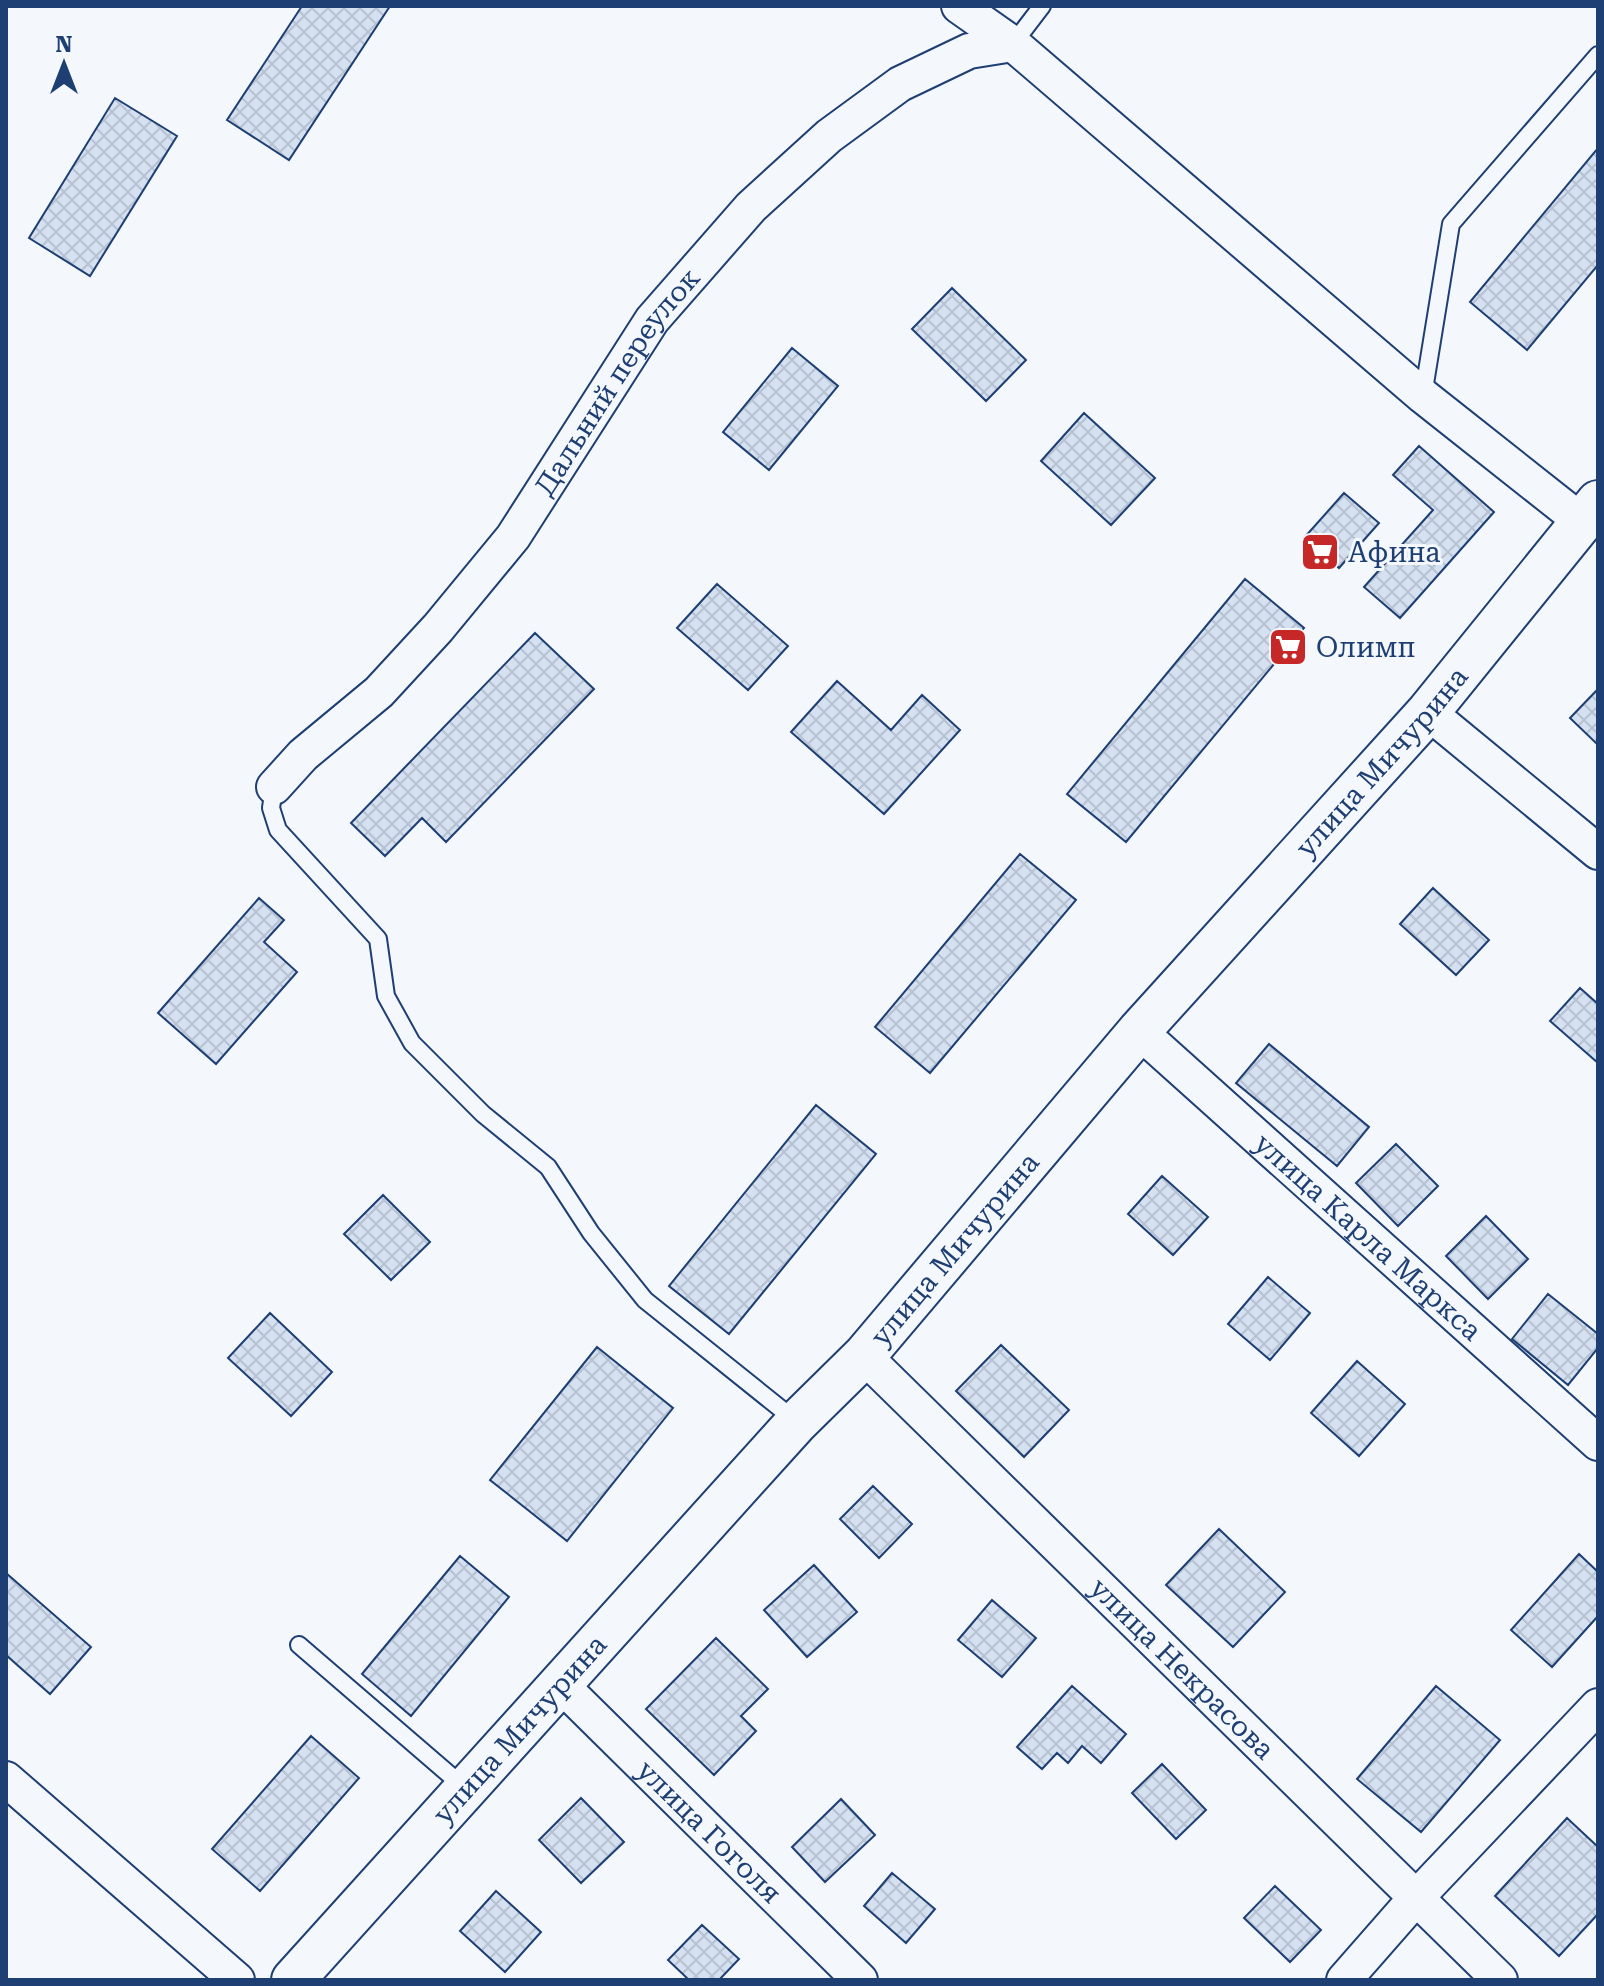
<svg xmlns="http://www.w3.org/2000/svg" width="1604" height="1986" font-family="'Roboto Serif',serif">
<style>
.building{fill:url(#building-cross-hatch);stroke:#1d3f73;stroke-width:2}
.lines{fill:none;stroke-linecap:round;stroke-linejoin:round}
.service-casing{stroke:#1d3f73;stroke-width:20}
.minor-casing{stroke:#1d3f73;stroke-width:38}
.tertiary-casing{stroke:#1d3f73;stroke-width:46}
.service{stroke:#f4f7fb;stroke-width:16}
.minor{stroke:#f4f7fb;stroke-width:34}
.tertiary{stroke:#f4f7fb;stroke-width:42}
.labels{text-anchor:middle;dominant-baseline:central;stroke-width:6;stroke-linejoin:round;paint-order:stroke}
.street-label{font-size:28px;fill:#1d3f73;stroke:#f4f7fb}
.poi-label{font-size:28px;fill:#1d3f73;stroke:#f4f7fb;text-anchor:start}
</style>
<defs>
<pattern id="building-cross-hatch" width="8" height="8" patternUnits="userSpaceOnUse" patternTransform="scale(2)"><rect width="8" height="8" fill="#d5e0f0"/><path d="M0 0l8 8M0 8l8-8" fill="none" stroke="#b6c1d1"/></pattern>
</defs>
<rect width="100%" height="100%" fill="#f4f7fb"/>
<!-- building -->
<path class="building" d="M 302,6 L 390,6 L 289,160 L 227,120 Z
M 115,98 L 177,136 L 90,276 L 29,238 Z
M 1598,148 L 1598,265 L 1527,350 L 1470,302 Z
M 952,288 L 1026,360 L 986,401 L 912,329 Z
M 792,348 L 838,386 L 769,470 L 723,432 Z
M 1084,413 L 1155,478 L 1111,525 L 1041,461 Z
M 1419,446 L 1494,512 L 1400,618 L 1364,587 L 1433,510 L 1393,475 Z
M 1344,493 L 1379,523 L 1339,568 L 1304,538 Z
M 1245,579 L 1304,628 L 1126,842 L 1067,794 Z
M 717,584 L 788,646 L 748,690 L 677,628 Z
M 535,633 L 594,689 L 446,842 L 422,818 L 385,856 L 351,823 Z
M 837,681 L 891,730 L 922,695 L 960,730 L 884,814 L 791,732 Z
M 1597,690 L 1598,691 L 1598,745 L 1570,718 Z
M 1020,854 L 1076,900 L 930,1073 L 875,1027 Z
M 1433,888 L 1489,940 L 1456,975 L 1400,924 Z
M 259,898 L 284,920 L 264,942 L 297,972 L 216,1064 L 158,1013 Z
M 1580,988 L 1598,1004 L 1598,1063 L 1550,1021 Z
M 1269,1044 L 1369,1127 L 1337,1166 L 1236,1083 Z
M 816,1105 L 876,1154 L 729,1334 L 669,1286 Z
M 1396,1144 L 1438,1186 L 1398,1226 L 1356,1183 Z
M 1162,1176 L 1208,1217 L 1173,1255 L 1128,1214 Z
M 383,1195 L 430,1242 L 391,1280 L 344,1234 Z
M 1486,1216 L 1528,1259 L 1488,1299 L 1446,1256 Z
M 1268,1277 L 1310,1313 L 1270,1360 L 1228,1324 Z
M 1548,1294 L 1598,1334 L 1598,1348 L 1568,1385 L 1512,1339 Z
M 270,1313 L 332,1372 L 291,1416 L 228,1358 Z
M 1001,1345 L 1069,1410 L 1024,1457 L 956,1391 Z
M 597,1347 L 673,1408 L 567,1541 L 490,1480 Z
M 1357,1361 L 1405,1404 L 1359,1456 L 1311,1413 Z
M 873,1486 L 912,1524 L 879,1558 L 840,1519 Z
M 1219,1529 L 1285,1592 L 1233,1647 L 1166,1585 Z
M 1579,1554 L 1598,1572 L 1598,1616 L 1552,1667 L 1511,1630 Z
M 460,1556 L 509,1597 L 411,1716 L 362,1674 Z
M 814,1565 L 857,1612 L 807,1657 L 764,1610 Z
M 6,1573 L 91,1647 L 50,1694 L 6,1655 Z
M 992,1600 L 1036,1638 L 1002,1677 L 958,1640 Z
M 716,1638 L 768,1689 L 741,1716 L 756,1731 L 714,1775 L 646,1709 Z
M 1072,1686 L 1126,1734 L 1101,1763 L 1082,1746 L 1068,1763 L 1057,1753 L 1042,1769 L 1017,1747 Z
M 1436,1686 L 1500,1740 L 1421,1832 L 1357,1779 Z
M 311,1736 L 359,1778 L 260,1891 L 212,1849 Z
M 1162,1764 L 1206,1810 L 1176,1839 L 1132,1793 Z
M 581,1798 L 624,1842 L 581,1883 L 539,1840 Z
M 841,1799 L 875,1835 L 825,1882 L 792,1847 Z
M 1567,1818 L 1598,1847 L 1598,1914 L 1559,1956 L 1495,1896 Z
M 892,1873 L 935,1909 L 906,1943 L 864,1906 Z
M 1275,1886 L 1321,1930 L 1290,1962 L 1244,1918 Z
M 496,1891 L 541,1932 L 505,1972 L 460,1931 Z
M 702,1925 L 739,1959 L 719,1980 L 689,1980 L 668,1960 Z"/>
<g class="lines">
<!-- service casing -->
<g class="service-casing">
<path id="service" d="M 1013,44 L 1042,6
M 1423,396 L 1451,224 L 1598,55
M 274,787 L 271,808 L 278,830 L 378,939 L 386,996 L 412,1043 L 483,1114 L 548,1167 L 591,1233 L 645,1300 L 796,1421
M 299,1645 L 465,1788"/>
</g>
<!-- minor casing -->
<g class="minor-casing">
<g id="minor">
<path d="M 959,6 L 1013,44 L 1423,396 L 1581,521"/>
<path d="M 1428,712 L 1598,852"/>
<path id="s1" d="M 274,787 L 303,755 L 379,692 L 438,628 L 513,537 L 652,320 L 751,207 L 829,136 L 900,84 L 969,51 L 1013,44"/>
<path id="s2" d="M 1139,1031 L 1598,1443"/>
<path id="s3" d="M 864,1356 L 1500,1980"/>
<path id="s4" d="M 560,1684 L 860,1980"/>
<path d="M 6,1779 L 237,1980"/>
<path d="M 1344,1980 L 1415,1899 L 1598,1706"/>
</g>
</g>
<!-- tertiary casing -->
<g class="tertiary-casing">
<g id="tertiary">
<path id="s5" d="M 293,1980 L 797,1422 L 864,1356 L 1139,1031 L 1428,712 L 1598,502"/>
</g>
</g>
<!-- service -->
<use href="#service" class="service"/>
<!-- minor -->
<use href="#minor" class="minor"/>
<!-- tertiary -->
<use href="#tertiary" class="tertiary"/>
</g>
<!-- icons -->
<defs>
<g id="supermarket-square" transform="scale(2)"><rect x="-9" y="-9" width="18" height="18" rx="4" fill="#c62828" stroke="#f4f7fb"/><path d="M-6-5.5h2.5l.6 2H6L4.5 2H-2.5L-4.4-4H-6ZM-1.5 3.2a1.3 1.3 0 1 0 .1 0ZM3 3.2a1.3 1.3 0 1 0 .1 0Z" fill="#fff"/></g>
</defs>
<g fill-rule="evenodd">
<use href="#supermarket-square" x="1320" y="552"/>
<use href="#supermarket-square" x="1288" y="647"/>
</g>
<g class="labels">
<!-- street labels -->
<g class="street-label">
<text stroke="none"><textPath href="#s1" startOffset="534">Дальний переулок</textPath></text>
<text stroke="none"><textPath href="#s5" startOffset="1634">улица Мичурина</textPath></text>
<text stroke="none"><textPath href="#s2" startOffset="308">улица Карла Маркса</textPath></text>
<text stroke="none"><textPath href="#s5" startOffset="986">улица Мичурина</textPath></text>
<text stroke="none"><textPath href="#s3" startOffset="446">улица Некрасова</textPath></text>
<text stroke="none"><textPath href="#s5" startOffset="338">улица Мичурина</textPath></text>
<text stroke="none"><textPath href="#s4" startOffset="210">улица Гоголя</textPath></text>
</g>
<!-- poi labels -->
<g class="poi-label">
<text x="1348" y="552">Афина</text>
<text x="1316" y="647">Олимп</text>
</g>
</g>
<!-- border -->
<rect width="1604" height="1986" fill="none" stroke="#1d3f73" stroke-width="16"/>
<!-- north arrow -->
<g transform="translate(64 64)" stroke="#f4f7fb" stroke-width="6" paint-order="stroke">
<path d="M0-6L14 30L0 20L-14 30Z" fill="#1d3f73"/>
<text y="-12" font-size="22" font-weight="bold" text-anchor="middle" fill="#1d3f73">N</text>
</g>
</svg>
